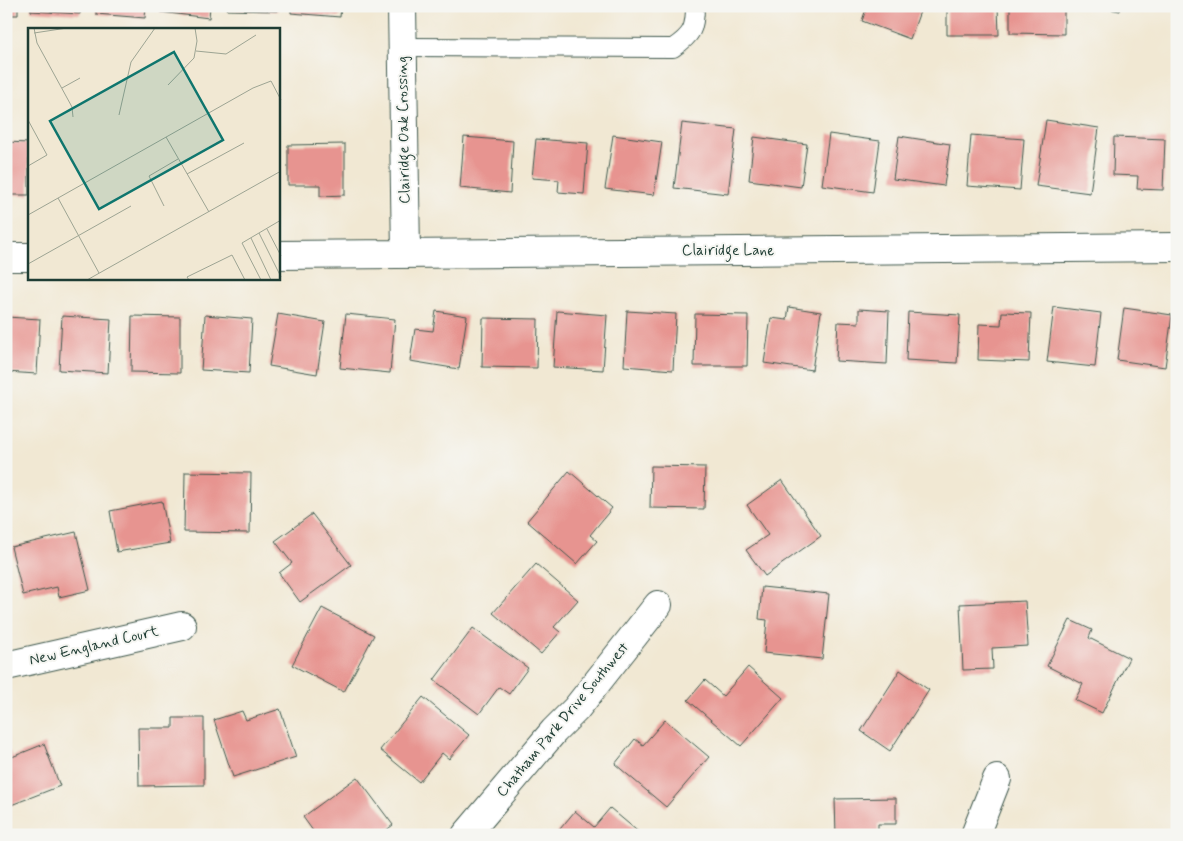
<svg xmlns="http://www.w3.org/2000/svg" width="1183" height="841" font-family="Mynerve,sans-serif">
<style>
.building{fill:#e79490}
.lines{fill:none;stroke-linecap:round;stroke-linejoin:round}
.lane-casing{stroke:#3e574c;stroke-width:20}
.street-casing{stroke:#3e574c;stroke-width:30}
.lane{stroke:#fff;stroke-width:18}
.street{stroke:#fff;stroke-width:28}
.labels{text-anchor:middle;dominant-baseline:central;stroke-width:4;stroke-linejoin:round;paint-order:stroke}
.street-label{font-size:15px;fill:#1f3d34;stroke:#f6f6f2}
.inset-road{fill:none;stroke:#9da493;stroke-width:1}
.view{fill:#0f766e;fill-opacity:0.15;stroke:#0f766e;stroke-width:2.5}
.inset-edge{fill:none;stroke:#1f3d34;stroke-width:2.5}
</style>
<rect width="100%" height="100%" fill="#f6f6f2"/>
<filter id="ink" filterUnits="userSpaceOnUse"><feTurbulence type="fractalNoise" baseFrequency=".02" numOctaves="2"/><feDisplacementMap in="SourceGraphic" scale="10" xChannelSelector="R" yChannelSelector="G"/><feConvolveMatrix kernelMatrix="1 2 1 2 8 2 1 2 1" color-interpolation-filters="sRGB"/></filter>
<filter id="wash" filterUnits="userSpaceOnUse"><feTurbulence type="fractalNoise" baseFrequency=".0096" numOctaves="4" result="noise"/><feDisplacementMap in="SourceGraphic" scale="20" xChannelSelector="R" yChannelSelector="G"/><feGaussianBlur stdDeviation="1.12" result="paint"/><feColorMatrix in="noise" values="0 0 0 0 0 0 0 0 0 0 0 0 0 0 0 0 0 1.4 0 .05"/><feComposite in="paint" operator="in"/></filter>
<g filter="url(#wash)">
<rect width="100%" height="100%" fill="#f1e8d3"/>
<g id="blocks">
<!-- building -->
<path class="building" d="M 6,6 L 18,6 L 18,15 L 6,15 Z
M 31,6 L 81,6 L 80,14 L 31,11 Z
M 96,6 L 146,6 L 145,18 L 96,14 Z
M 161,6 L 210,6 L 209,18 L 160,12 Z
M 227,6 L 278,6 L 278,11 L 227,10 Z
M 291,6 L 341,6 L 340,17 L 291,13 Z
M 867,6 L 922,6 L 910,39 L 862,21 Z
M 947,6 L 998,6 L 999,35 L 947,35 Z
M 1010,6 L 1064,6 L 1064,34 L 1010,33 Z
M 1093,6 L 1121,6 L 1120,11 Z
M 1046,120 L 1099,128 L 1090,193 L 1036,186 Z
M 682,123 L 736,129 L 728,194 L 674,188 Z
M 829,134 L 880,141 L 873,192 L 822,185 Z
M 613,135 L 662,142 L 654,195 L 605,189 Z
M 971,135 L 1024,139 L 1020,190 L 967,186 Z
M 899,136 L 950,144 L 944,186 L 893,179 Z
M 464,137 L 513,141 L 510,193 L 460,188 Z
M 754,137 L 807,144 L 801,187 L 749,180 Z
M 1114,137 L 1165,139 L 1163,190 L 1137,189 L 1138,176 L 1113,175 Z
M 536,139 L 588,143 L 584,194 L 558,192 L 559,180 L 532,178 Z
M 6,142 L 29,143 L 29,195 L 6,195 Z
M 345,144 L 345,195 L 320,196 L 320,185 L 288,185 L 288,145 Z
M 789,307 L 821,312 L 812,370 L 764,363 L 771,318 L 787,320 Z
M 1054,307 L 1101,313 L 1095,367 L 1047,362 Z
M 1124,308 L 1172,315 L 1165,367 L 1117,360 Z
M 859,309 L 889,311 L 887,364 L 836,361 L 838,322 L 859,323 Z
M 436,311 L 467,316 L 459,369 L 410,361 L 415,329 L 433,331 Z
M 557,311 L 607,315 L 603,370 L 553,367 Z
M 627,311 L 676,314 L 673,370 L 624,366 Z
M 908,312 L 960,315 L 957,363 L 906,360 Z
M 1002,312 L 1031,313 L 1029,362 L 978,360 L 979,324 L 1001,325 Z
M 278,314 L 325,322 L 317,374 L 269,366 Z
M 346,314 L 395,319 L 390,373 L 340,368 Z
M 695,314 L 748,315 L 747,366 L 694,366 Z
M 205,315 L 252,319 L 249,373 L 201,370 Z
M 62,316 L 111,319 L 108,373 L 59,370 Z
M 132,316 L 180,317 L 180,373 L 131,372 Z
M 6,317 L 40,319 L 37,374 L 6,372 Z
M 483,318 L 538,319 L 537,368 L 482,367 Z
M 651,466 L 705,467 L 704,509 L 650,508 Z
M 569,471 L 612,508 L 590,535 L 597,541 L 577,564 L 527,521 Z
M 185,472 L 251,473 L 250,533 L 184,532 Z
M 782,480 L 821,536 L 765,576 L 746,550 L 768,535 L 747,505 Z
M 162,501 L 170,543 L 117,552 L 110,511 Z
M 312,514 L 351,565 L 300,602 L 279,573 L 292,563 L 275,541 Z
M 76,532 L 90,590 L 59,597 L 57,587 L 23,595 L 11,547 Z
M 536,564 L 578,600 L 554,627 L 560,632 L 541,654 L 493,613 Z
M 762,587 L 829,594 L 822,659 L 764,653 L 767,620 L 759,619 Z
M 1025,601 L 1028,646 L 992,648 L 993,669 L 963,670 L 960,604 Z
M 322,608 L 374,635 L 344,692 L 292,665 Z
M 1070,620 L 1092,630 L 1089,638 L 1129,658 L 1102,713 L 1075,700 L 1083,684 L 1047,666 Z
M 473,628 L 528,668 L 509,694 L 499,687 L 479,714 L 434,680 Z
M 748,667 L 783,698 L 741,746 L 688,700 L 705,680 L 723,696 Z
M 900,670 L 929,690 L 890,751 L 861,731 Z
M 423,697 L 469,735 L 449,759 L 442,753 L 419,782 L 380,750 Z
M 280,709 L 296,757 L 233,777 L 214,720 L 242,711 L 246,720 Z
M 173,718 L 204,718 L 204,785 L 139,786 L 138,728 L 173,728 Z
M 665,720 L 709,757 L 666,807 L 615,764 L 635,739 L 643,745 Z
M 6,744 L 12,757 L 44,744 L 60,786 L 6,807 Z
M 357,777 L 393,825 L 380,835 L 316,835 L 303,817 Z
M 896,798 L 896,824 L 878,824 L 878,835 L 836,835 L 835,799 Z
M 610,808 L 642,835 L 555,835 L 575,811 L 594,827 Z"/>
</g>
</g>
<g filter="url(#ink)">
<use href="#blocks" fill-opacity="0" stroke="#3e574c" stroke-width="1"/>
<g class="lines">
<!-- lane casing -->
<g class="lane-casing">
<path id="lane" d="M 403,47 L 673,48 C 692,35 695,29 695,6"/>
</g>
<!-- street casing -->
<g class="street-casing">
<path id="street" d="M 402,6 L 406,253
M 279,255 L 1177,247
M 6,257 L 29,257
M 6,666 L 182,626
M 466,835 L 554,731 L 576,709 L 658,605
M 975,835 L 997,779"/>
</g>
<!-- lane -->
<use href="#lane" class="lane"/>
<!-- street -->
<use href="#street" class="street"/>
</g>
</g>
<g class="labels">
<!-- street labels -->
<g class="street-label">
<text transform="translate(404 130) rotate(-91)">Clairidge Oak Crossing</text>
<text x="728" y="251">Clairidge Lane</text>
<text transform="translate(94 646) rotate(-13)">New England Court</text>
<text transform="translate(563 720) rotate(-50)">Chatham Park Drive Southwest</text>
</g>
</g>
<!-- overview -->
<g transform="translate(28 28)">
<rect width="252" height="252" fill="#f1e8d3"/>
<path class="inset-road" d="M 6,0 L 9,15 L 44,79 L 45,89M 6,5 L 39,0M 168,23 L 198,26 L 228,7M 140,57 L 166,30 L 169,13 L 167,0M 34,60 L 52,50M 91,87 L 103,34 L 127,0M 0,92 L 19,127 L 0,138M 138,109 L 181,184M 159,146 L 216,115M 30,170 L 71,245M 136,178 L 121,148 L 150,131M 0,187 L 225,60 L 243,53 L 253,72M 239,201 L 253,228M 231,205 L 253,249M 223,210 L 243,252M 0,236 L 103,178M 59,252 L 253,143M 161,252 L 159,249 L 204,227 L 217,252M 233,252 L 214,215 L 253,192"/>
<path class="view" d="M 146,24 L 195,112 L 71,181 L 22,93 Z"/>
<rect width="252" height="252" class="inset-edge"/>
</g>
<!-- margin -->
<rect width="1183" height="841" fill="none" stroke="#f6f6f2" stroke-width="25"/>
</svg>
